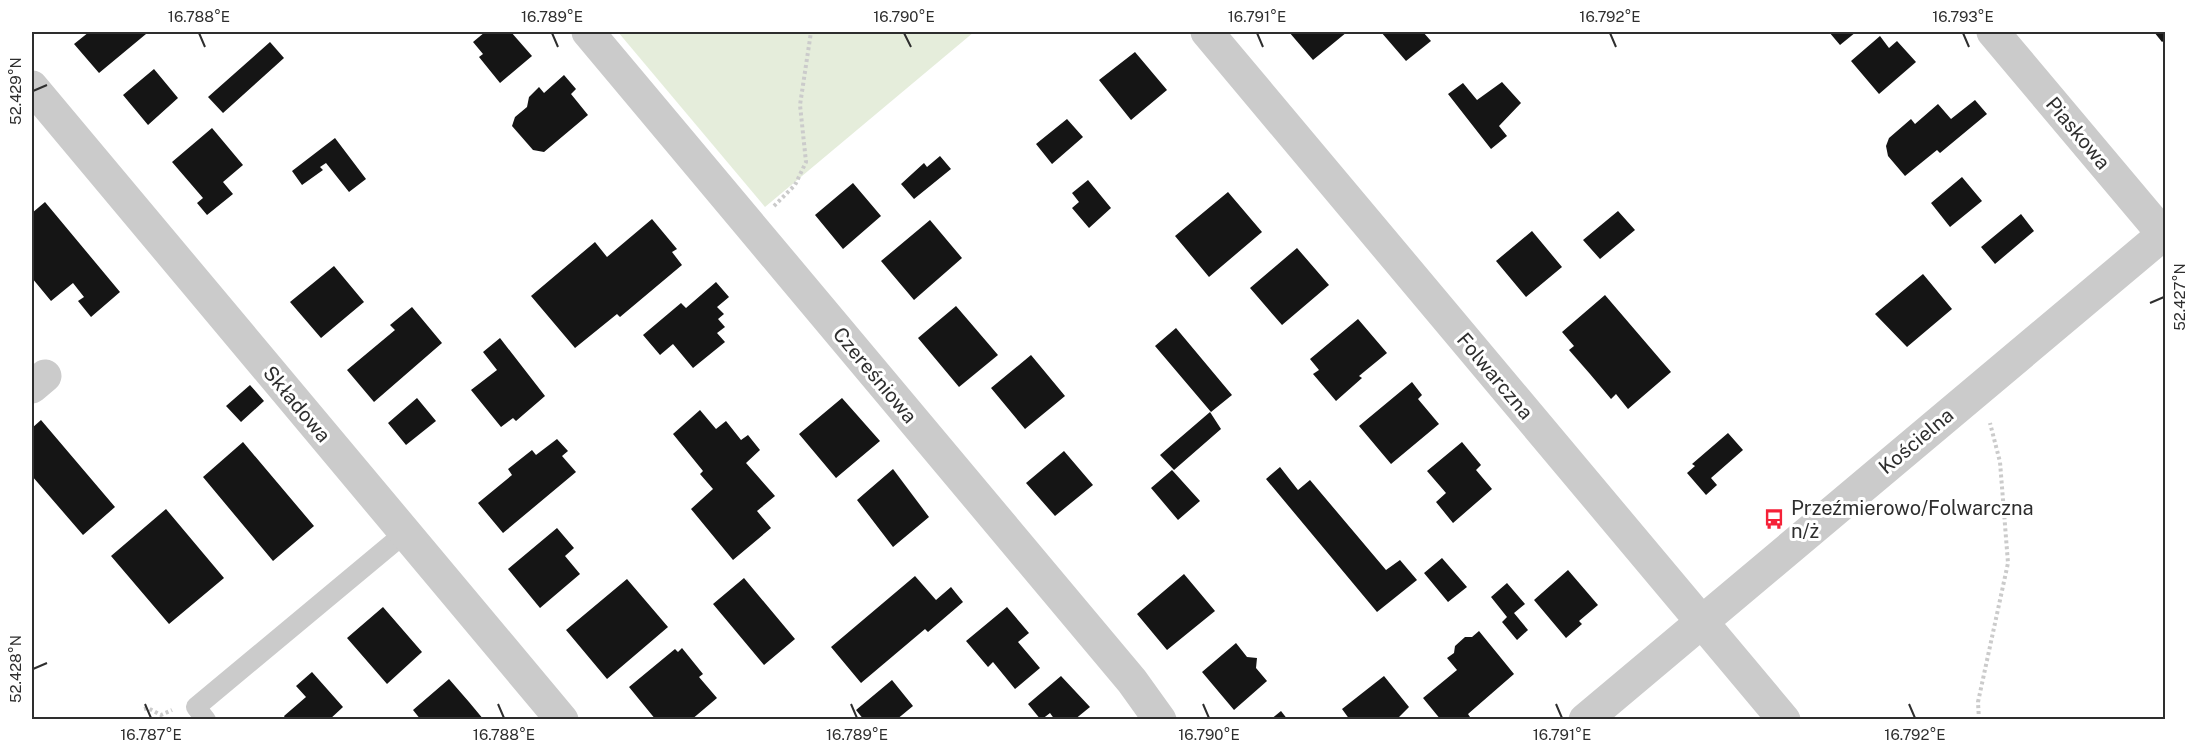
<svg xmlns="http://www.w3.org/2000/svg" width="2197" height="751" font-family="'Public Sans',sans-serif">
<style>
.green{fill:#e5eddb}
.building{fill:#151515}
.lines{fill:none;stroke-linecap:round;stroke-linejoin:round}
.path{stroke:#cbcbcb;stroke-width:4;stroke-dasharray:3 3;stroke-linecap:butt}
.lane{stroke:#cbcbcb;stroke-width:20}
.street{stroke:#cbcbcb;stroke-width:33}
.ticks{fill:none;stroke:#2e2e2e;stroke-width:2}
.labels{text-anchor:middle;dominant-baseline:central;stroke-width:6;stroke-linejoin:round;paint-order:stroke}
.street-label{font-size:20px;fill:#2e2e2e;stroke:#fff}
.poi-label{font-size:20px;fill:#2e2e2e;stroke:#fff;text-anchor:start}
.neatline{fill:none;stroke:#2e2e2e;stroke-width:2}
.ticks-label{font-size:15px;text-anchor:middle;fill:#2e2e2e}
</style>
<rect width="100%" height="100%" fill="#fff"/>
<!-- green -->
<path class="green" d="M 618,32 L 974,32 L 765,207 Z"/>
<!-- building -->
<path class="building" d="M 89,32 L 144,32 L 146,34 L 99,73 L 74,44 Z
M 485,32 L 504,32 L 506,34 L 511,32 L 532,56 L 500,83 L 479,57 L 483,54 L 473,42 Z
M 1289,32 L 1347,32 L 1313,60 Z
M 1381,32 L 1423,32 L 1431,41 L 1406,61 Z
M 1829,32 L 1856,32 L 1840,45 Z
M 2154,32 L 2166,32 L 2166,39 L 2162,42 Z
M 1880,36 L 1889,48 L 1897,41 L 1916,62 L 1879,94 L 1851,61 Z
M 270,42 L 284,58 L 223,113 L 208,97 Z
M 1135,52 L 1167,90 L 1131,120 L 1099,80 Z
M 154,69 L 178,98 L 148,125 L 123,95 Z
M 564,75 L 576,89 L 571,94 L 588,115 L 544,152 L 533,150 L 512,126 L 515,117 L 527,107 L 529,97 L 539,87 L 544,93 Z
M 1502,82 L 1521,103 L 1499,126 L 1507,136 L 1491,149 L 1448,94 L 1463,83 L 1477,100 Z
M 1975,100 L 1987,114 L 1940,153 L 1937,150 L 1905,176 L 1888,156 L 1886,146 L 1889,138 L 1911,119 L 1915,124 L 1938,104 L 1951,119 Z
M 1067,119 L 1083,137 L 1052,164 L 1036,144 Z
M 212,128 L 243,165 L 223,182 L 233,194 L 207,215 L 197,203 L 203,198 L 172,162 Z
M 335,138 L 366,179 L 349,192 L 326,163 L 320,167 L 323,170 L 302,185 L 292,171 Z
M 940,156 L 951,169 L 914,199 L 901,184 L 924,163 L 927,167 Z
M 1962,177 L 1982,201 L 1950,227 L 1931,203 Z
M 1088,180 L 1111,208 L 1089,228 L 1072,208 L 1079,202 L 1072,193 Z
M 853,183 L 881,216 L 843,249 L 815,215 Z
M 1228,192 L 1262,232 L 1209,277 L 1175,236 Z
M 45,202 L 120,292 L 91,317 L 78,301 L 84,297 L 73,283 L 51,301 L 32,278 L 32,213 Z
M 1618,211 L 1635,230 L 1600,259 L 1583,240 Z
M 2021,214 L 2034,231 L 1995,264 L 1981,247 Z
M 652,219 L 677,249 L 672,252 L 682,265 L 620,317 L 617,314 L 575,348 L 531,296 L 595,242 L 607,257 Z
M 930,220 L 962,258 L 914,300 L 881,261 Z
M 1532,231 L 1562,267 L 1526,297 L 1496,261 Z
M 1297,248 L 1329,285 L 1282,325 L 1250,288 Z
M 334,266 L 364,302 L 321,338 L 290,302 Z
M 1923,274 L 1952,309 L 1907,347 L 1875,314 Z
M 716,282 L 729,297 L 717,307 L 724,314 L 718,319 L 725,327 L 717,333 L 725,342 L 693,368 L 673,344 L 660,355 L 643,335 L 681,303 L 686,308 Z
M 1605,295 L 1671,372 L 1628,409 L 1616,394 L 1611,399 L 1590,374 L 1569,350 L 1574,346 L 1562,332 Z
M 956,306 L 998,355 L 959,387 L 918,338 Z
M 412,307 L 442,343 L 374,402 L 347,370 L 395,330 L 390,325 Z
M 1358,319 L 1387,353 L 1359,376 L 1362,378 L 1336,401 L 1313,374 L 1319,370 L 1310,359 Z
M 1176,328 L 1232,395 L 1211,412 L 1155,346 Z
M 500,338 L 545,396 L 516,421 L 513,418 L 501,427 L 471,390 L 497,370 L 483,352 Z
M 1031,355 L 1065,396 L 1025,429 L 991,388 Z
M 1412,382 L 1422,395 L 1418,399 L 1439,424 L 1391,464 L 1359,426 Z
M 250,385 L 264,401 L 241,422 L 226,406 Z
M 417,398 L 436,421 L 406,445 L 388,423 Z
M 842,398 L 880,441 L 836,478 L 799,434 Z
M 700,410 L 716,429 L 726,421 L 741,440 L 748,435 L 760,450 L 746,463 L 775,496 L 757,511 L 771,528 L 733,560 L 691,509 L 713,489 L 700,474 L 703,471 L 673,434 Z
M 1210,412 L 1221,429 L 1174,470 L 1160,455 Z
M 41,420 L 115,507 L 83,535 L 32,476 L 32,428 Z
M 1728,433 L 1743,450 L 1711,478 L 1717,485 L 1706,495 L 1687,473 L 1695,466 L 1692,464 Z
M 557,439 L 568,451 L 562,456 L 576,472 L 503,533 L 478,503 L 512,475 L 508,469 L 532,450 L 536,455 Z
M 243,442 L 314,526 L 273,561 L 203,477 Z
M 1462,442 L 1481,465 L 1476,470 L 1492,489 L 1453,523 L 1436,502 L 1446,493 L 1427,471 Z
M 1064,451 L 1093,485 L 1055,516 L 1026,483 Z
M 1280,467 L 1298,490 L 1310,480 L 1386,570 L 1400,560 L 1417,580 L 1377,612 L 1266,479 Z
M 893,469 L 929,517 L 893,547 L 857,500 Z
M 1172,470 L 1200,501 L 1178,520 L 1151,488 Z
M 166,509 L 224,578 L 169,624 L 111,556 Z
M 557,528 L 574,548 L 565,556 L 580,574 L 540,608 L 508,569 Z
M 1442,558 L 1467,587 L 1448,602 L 1424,573 Z
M 1568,570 L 1598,605 L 1579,621 L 1582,624 L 1566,638 L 1534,600 Z
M 1184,574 L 1215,611 L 1167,650 L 1137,614 Z
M 915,576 L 936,600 L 951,587 L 963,602 L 928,632 L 925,629 L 861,683 L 831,647 Z
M 744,578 L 795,639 L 764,665 L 713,604 Z
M 627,579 L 668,627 L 607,679 L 566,630 Z
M 1507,583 L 1525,604 L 1514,613 L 1528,630 L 1517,640 L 1502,622 L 1507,617 L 1491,597 Z
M 383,607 L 422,652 L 387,684 L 347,638 Z
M 1007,607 L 1029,633 L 1018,642 L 1040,668 L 1015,689 L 993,662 L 988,667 L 966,641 Z
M 1479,631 L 1514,674 L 1468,714 L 1472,720 L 1441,720 L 1423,698 L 1457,670 L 1447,658 L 1454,653 L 1455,646 L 1465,637 L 1472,637 Z
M 1236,643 L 1247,657 L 1257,658 L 1256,668 L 1267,681 L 1234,710 L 1202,672 Z
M 682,648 L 703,674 L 699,677 L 717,698 L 691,720 L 656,720 L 629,687 L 675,649 L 678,652 Z
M 312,672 L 343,707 L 329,720 L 286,720 L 284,716 L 306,697 L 296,686 Z
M 1061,676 L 1090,707 L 1074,720 L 1055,720 L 1050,713 L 1041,720 L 1028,704 Z
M 1384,676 L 1409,707 L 1396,720 L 1350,720 L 1342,709 Z
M 449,679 L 469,702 L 484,720 L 421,720 L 413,710 Z
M 892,680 L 913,706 L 896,720 L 864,720 L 856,710 Z
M 1281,711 L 1288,720 L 1270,720 Z"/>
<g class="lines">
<!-- path -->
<path class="path" d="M 774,206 L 795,185 L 806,162 L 800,105 L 811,32
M 144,709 L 148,708 L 161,715 L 172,710
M 1979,720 L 1978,702 L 2008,563 L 2000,462 L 1990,423"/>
<!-- lane -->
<path class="lane" d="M 206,720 L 196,707 L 405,533"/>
<!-- street -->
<path class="street" d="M 588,32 L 1132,681 L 1160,720
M 1207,32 L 1784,720
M 1993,32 L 2163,234
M 32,87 L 562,720
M 32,387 L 45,376
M 1585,720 L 2166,232"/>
</g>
<!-- ticks -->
<path class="ticks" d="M 199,33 L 205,47M 552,33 L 558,47M 904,33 L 911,47M 1257,33 L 1263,47M 1610,33 L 1616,47M 1963,33 L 1969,47M 33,91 L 47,85M 2150,303 L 2164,297M 33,669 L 47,663M 145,704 L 151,718M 498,704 L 504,718M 851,704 L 857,718M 1203,704 L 1209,718M 1556,704 L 1562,718M 1909,704 L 1915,718"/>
<!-- icons -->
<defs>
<g id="bus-bare" transform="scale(1.62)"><path d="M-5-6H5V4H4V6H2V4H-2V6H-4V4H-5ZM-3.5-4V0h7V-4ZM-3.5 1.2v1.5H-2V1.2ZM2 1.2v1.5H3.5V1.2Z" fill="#f52138" stroke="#fff" stroke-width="2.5" paint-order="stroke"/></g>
</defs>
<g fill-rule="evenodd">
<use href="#bus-bare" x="1774" y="519"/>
</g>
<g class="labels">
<!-- street labels -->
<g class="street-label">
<text transform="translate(2078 133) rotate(50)">Piaskowa</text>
<text transform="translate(875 375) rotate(50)">Czereśniowa</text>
<text transform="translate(1495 376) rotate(50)">Folwarczna</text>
<text transform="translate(297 404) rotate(50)">Składowa</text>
<text transform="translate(1916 441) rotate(-40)">Kościelna</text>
</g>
<!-- poi labels -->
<g class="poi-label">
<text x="1791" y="508">Przeźmierowo/Folwarczna<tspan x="1791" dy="23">n/ż</tspan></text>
</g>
</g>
<!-- border -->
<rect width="2197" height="751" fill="none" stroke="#ffffff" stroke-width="66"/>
<rect x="33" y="33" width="2131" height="685" class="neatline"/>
<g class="ticks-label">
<text x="199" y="22">16.788°E</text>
<text x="552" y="22">16.789°E</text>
<text x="904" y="22">16.790°E</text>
<text x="1257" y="22">16.791°E</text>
<text x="1610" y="22">16.792°E</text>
<text x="1963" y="22">16.793°E</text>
<text transform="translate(16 91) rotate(-90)" y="5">52.429°N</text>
<text transform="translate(2180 297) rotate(-90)" y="5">52.427°N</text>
<text transform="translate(16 669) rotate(-90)" y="5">52.428°N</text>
<text x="151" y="740">16.787°E</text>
<text x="504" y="740">16.788°E</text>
<text x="857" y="740">16.789°E</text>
<text x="1209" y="740">16.790°E</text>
<text x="1562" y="740">16.791°E</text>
<text x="1915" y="740">16.792°E</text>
</g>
</svg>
